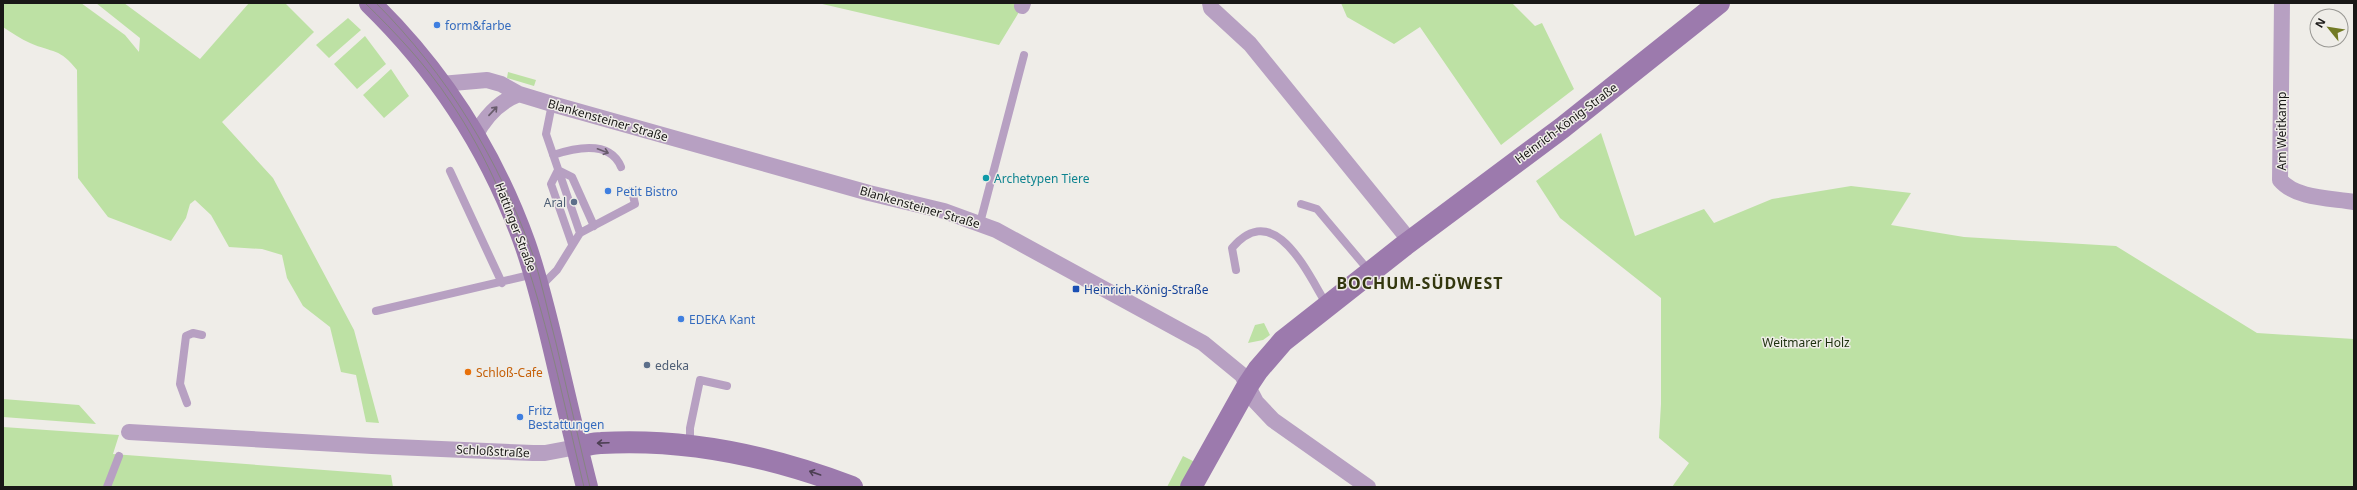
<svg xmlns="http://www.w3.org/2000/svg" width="2357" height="490" font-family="'Noto Sans',sans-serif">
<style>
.green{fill:#bde1a4}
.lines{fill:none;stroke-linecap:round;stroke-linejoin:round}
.lane{stroke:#b7a0c2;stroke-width:8}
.street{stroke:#b7a0c2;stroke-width:16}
.secondary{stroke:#9c7aad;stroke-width:22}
.tram{stroke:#868481;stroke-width:1}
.oneway{stroke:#685c6c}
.oneway2{stroke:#4d3f53}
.shop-dot{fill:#3f7fe0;stroke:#efede8;stroke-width:1.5}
.culture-dot{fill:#0f9aa8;stroke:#efede8;stroke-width:1.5}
.service-dot{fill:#5c6f8a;stroke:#efede8;stroke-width:1.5}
.transit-dot{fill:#1a4fb4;stroke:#efede8;stroke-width:1.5}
.food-dot{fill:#e8710a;stroke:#efede8;stroke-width:1.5}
.labels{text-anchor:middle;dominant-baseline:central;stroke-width:3;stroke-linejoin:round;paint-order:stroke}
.shop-label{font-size:12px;fill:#366cbe;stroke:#efede8;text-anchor:start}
.street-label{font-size:12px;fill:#191817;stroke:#efede8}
.culture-label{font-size:12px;fill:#0d838f;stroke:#efede8;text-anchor:start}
.service-label{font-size:12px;fill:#4e5e75;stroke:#efede8;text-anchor:end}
.transit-label{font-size:12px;fill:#164399;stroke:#efede8;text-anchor:start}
.park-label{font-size:12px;fill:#1d300e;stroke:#efede8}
.food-label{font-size:12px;fill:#c56008;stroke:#efede8;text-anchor:start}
.district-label{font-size:16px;font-weight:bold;letter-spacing:1px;fill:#33370e;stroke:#efede8}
</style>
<rect width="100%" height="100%" fill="#efede8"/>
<!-- green -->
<path class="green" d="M 3,3 L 81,3 L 125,35 L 139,52 L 140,38 L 96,3 L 124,3 L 200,59 L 249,3 L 285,3 L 314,32 L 222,122 L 273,178 L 354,330 L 379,423 L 366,422 L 356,375 L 341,372 L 330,327 L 303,306 L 287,278 L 282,255 L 262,249 L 229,247 L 211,215 L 195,200 L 190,204 L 186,218 L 171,241 L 108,217 L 78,178 L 77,70 C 60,48 53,53 30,43 C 21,39 12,33 3,27 Z
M 818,3 L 1018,3 L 1019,12 L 999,45 Z
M 1341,3 L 1512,3 L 1535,26 L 1542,23 L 1574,89 L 1501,145 L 1420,27 L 1394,44 L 1347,17 Z
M 348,18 L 361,30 L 329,58 L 316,45 Z
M 365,36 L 386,64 L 357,89 L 334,64 Z
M 391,69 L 409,96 L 384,118 L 363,95 Z
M 508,72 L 536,80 L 534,86 L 507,78 Z
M 1601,133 L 1635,236 L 1704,209 L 1714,223 L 1772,199 L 1851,186 L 1911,193 L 1891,225 L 1964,237 L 2116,246 L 2257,333 L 2354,339 L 2354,487 L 1672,487 L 1689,463 L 1659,438 L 1661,404 L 1661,298 L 1560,218 L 1536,181 Z
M 1264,323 L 1270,335 L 1263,340 L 1248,343 L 1255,325 Z
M 3,399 L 79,405 L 96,424 L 3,417 Z
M 3,427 L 119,435 L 113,454 L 391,475 L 393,487 L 3,487 Z
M 1183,456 L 1195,462 L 1182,487 L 1167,487 Z"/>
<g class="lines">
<!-- lane -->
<path class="lane" d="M 552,104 L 546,134 L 580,233
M 553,155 C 574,148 610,139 621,167
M 558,170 L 551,184 L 572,244
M 558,170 L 572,177 L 594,226
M 450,171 L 502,283
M 1301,204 L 1317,209 L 1370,272
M 980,223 L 1024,55
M 1236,270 L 1232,248 C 1275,198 1307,273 1327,305
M 541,286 L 557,270 L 580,233 L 635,204 L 632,191
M 376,311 L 534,274
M 187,403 L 180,384 L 186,336 L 193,333 L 202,335
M 690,444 L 690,428 L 700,380 L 727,386
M 107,487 L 119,456"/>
<!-- street -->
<path class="street" d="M 1210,3 L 1211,8 L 1250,44 L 1410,241
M 2282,3 L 2280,180 C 2296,199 2331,198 2354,202
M 1022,6 L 1023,3
M 441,84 L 487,80 L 501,84 L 519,94 L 552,104 L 869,193 L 944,211 L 996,230 L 1203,343 L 1242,375 L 1256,402 L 1273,420 L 1368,487
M 475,136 C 485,117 498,102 519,94
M 129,432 L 372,446 L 533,453 L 545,453 L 577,447"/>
<!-- secondary -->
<path class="secondary" d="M 370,3 C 440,71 492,152 525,244 C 538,281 547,320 556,358 C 566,401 576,444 587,487
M 577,447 C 585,446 593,443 601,443 C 687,438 771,456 852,487
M 1191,487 L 1248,385 L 1258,370 L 1283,341 L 1405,245 L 1562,128 L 1719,3"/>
<!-- tram -->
<path class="tram" d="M 365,3 C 396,33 426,65 450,101 C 528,215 552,355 584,487
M 376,3 C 447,74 499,160 533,255 C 542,283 548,313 556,343 C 567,391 579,439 590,487"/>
</g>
<!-- one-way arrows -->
<defs><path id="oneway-shaft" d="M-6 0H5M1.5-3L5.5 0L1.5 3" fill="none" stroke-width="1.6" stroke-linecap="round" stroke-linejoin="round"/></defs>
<g class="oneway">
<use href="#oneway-shaft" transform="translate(493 111) rotate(-47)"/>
<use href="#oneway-shaft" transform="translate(603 151) rotate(21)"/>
</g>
<g class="oneway2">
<use href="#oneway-shaft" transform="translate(603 443) rotate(178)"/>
<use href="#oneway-shaft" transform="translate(815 473) rotate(-161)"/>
</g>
<!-- markers -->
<g class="shop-dot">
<circle cx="437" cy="25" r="4"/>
<circle cx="608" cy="191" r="4"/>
<circle cx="681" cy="319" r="4"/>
<circle cx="520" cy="417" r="4"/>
</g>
<circle class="culture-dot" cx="986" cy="178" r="4"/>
<g class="service-dot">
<circle cx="574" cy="202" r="4"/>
<circle cx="647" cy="365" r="4"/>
</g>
<rect class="transit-dot" x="1072" y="285" width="8" height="8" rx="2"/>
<circle class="food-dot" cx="468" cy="372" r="4"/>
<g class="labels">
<!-- shop labels -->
<g class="shop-label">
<text x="445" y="25">form&amp;farbe</text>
<text x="616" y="191">Petit Bistro</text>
<text x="689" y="319">EDEKA Kant</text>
<text x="528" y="410">Fritz<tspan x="528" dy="14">Bestattungen</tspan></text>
</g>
<!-- street labels -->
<g class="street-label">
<text transform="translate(608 120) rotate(16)">Blankensteiner Straße</text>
<text transform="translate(1566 123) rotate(-37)">Heinrich-König-Straße</text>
<text transform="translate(2281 131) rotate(-90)">Am Weitkamp</text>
<text transform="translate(920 207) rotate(16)">Blankensteiner Straße</text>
<text transform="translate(516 227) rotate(69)">Hattinger Straße</text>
<text transform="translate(493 451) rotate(3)">Schloßstraße</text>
</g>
<!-- culture labels -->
<g class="culture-label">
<text x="994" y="178">Archetypen Tiere</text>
</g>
<!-- service labels -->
<g class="service-label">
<text x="566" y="202">Aral</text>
<text x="655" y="365" text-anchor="start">edeka</text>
</g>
<!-- transit labels -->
<g class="transit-label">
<text x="1084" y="289">Heinrich-König-Straße</text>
</g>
<!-- park labels -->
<g class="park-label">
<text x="1806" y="342">Weitmarer Holz</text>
</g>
<!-- food labels -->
<g class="food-label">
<text x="476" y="372">Schloß-Cafe</text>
</g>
<!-- district labels -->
<g class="district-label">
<text x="1420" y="283">BOCHUM-SÜDWEST</text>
</g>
</g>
<!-- border -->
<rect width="2357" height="490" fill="none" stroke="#191817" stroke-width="8"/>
<!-- north arrow -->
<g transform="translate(2329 28) rotate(300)"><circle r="19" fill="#efede8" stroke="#999894"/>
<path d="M0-3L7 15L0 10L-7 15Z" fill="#727a24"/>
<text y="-6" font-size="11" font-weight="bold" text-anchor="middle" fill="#191817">N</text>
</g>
</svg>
